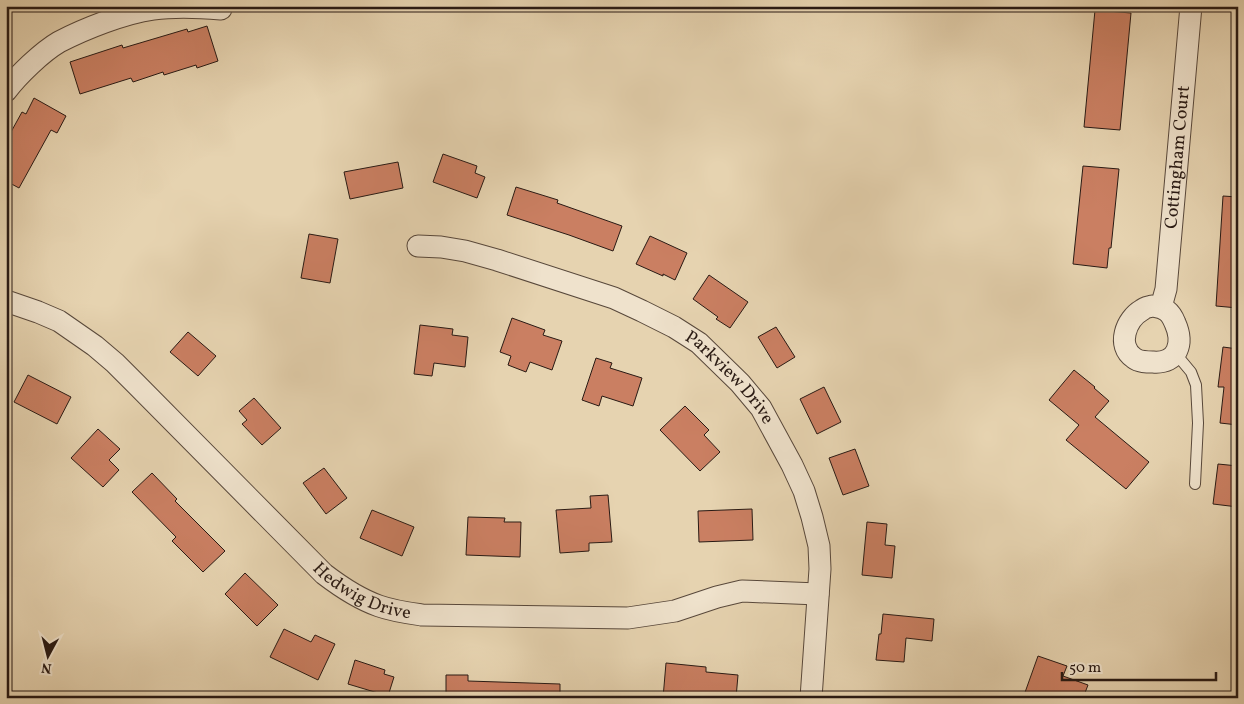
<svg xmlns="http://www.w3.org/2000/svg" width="1244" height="704" font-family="Vollkorn,serif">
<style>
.building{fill:#ca7f62;stroke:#291a14}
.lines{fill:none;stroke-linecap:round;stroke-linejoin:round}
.service-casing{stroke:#58483b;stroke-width:12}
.minor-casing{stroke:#58483b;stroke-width:23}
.service{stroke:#efe2cc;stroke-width:10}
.minor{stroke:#efe2cc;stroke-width:21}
.labels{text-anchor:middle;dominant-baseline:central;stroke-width:5;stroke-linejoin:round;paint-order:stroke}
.street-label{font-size:18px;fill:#291a14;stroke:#efe2cc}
</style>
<rect width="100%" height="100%" fill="#e6d3b0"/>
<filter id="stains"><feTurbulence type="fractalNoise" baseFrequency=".004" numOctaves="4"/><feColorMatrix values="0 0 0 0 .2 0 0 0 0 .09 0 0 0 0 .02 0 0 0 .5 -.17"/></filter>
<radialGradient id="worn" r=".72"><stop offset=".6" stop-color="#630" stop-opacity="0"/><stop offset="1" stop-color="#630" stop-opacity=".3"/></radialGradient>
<!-- building -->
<path class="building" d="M 1095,10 L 1131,13 L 1120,130 L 1084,127 Z
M 207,26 L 218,61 L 197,68 L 196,65 L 164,75 L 163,72 L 133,82 L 131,78 L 80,94 L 70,62 L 122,45 L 123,48 L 187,29 L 188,32 Z
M 34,98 L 66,116 L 57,133 L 51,130 L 19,188 L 6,181 L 6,141 L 22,112 L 26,114 Z
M 443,154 L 477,166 L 475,173 L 485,177 L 477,198 L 433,182 Z
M 398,162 L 403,188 L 350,199 L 344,172 Z
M 1083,166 L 1119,169 L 1111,248 L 1109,248 L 1107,268 L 1073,264 Z
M 516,187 L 558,200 L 557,203 L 622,226 L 613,251 L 569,235 L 507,215 Z
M 1223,196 L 1238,197 L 1238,308 L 1216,306 Z
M 309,234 L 338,239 L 330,283 L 301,278 Z
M 650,236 L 687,253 L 675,280 L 663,274 L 663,276 L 636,264 Z
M 709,275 L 748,302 L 730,328 L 716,319 L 718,317 L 693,299 Z
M 512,318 L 545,330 L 543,335 L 562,341 L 552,370 L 530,362 L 526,372 L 508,365 L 511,356 L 500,352 Z
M 420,325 L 453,329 L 452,335 L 468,337 L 465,367 L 434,363 L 432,376 L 414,374 Z
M 776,327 L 795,357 L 777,368 L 758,337 Z
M 188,332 L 216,356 L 198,376 L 170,352 Z
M 1223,347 L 1238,349 L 1238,425 L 1220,423 L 1224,387 L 1218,387 Z
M 596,358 L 612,363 L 610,368 L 642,378 L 633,406 L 602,396 L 599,406 L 582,400 Z
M 1074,370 L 1095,387 L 1094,388 L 1109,401 L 1095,417 L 1149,462 L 1126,489 L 1066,440 L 1079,425 L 1049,400 Z
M 28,375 L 71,397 L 57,424 L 14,402 Z
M 824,387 L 841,422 L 817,434 L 800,399 Z
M 254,398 L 281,428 L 262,445 L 242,424 L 247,420 L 239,411 Z
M 685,406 L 709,430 L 704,435 L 720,452 L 700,471 L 660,430 Z
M 98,429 L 120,449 L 109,460 L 119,470 L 103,487 L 71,458 Z
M 855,449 L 869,486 L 843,495 L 829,458 Z
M 1218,464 L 1238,466 L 1238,507 L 1213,504 Z
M 324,468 L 347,498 L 326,514 L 303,483 Z
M 152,473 L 177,499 L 175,501 L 225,551 L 203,572 L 172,541 L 176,537 L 132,492 Z
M 608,495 L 612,542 L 589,543 L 589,551 L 560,553 L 556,510 L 591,508 L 590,496 Z
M 752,509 L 753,540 L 699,542 L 698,511 Z
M 372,510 L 414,527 L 402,556 L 360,538 Z
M 468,517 L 505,518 L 504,522 L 521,522 L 520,557 L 466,555 Z
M 867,522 L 887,524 L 885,545 L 895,546 L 892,578 L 862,575 Z
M 245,573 L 278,605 L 257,626 L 225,594 Z
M 883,614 L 934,619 L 932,641 L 906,638 L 904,662 L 876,660 L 879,634 L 881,634 Z
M 284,629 L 311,642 L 315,635 L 335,644 L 318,680 L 270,657 Z
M 1038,656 L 1067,666 L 1063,676 L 1088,685 L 1083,698 L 1023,698 Z
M 355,660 L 385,670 L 384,674 L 394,677 L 388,696 L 348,684 Z
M 666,663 L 706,667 L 706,672 L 738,675 L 736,698 L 663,698 Z
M 446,675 L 468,675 L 468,681 L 560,684 L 560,698 L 446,698 Z"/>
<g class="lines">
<!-- service casing -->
<g class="service-casing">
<path id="service" d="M 1176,354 L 1191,372 L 1196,385 L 1198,423 L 1195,484"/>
</g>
<!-- minor casing -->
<g class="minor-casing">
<g id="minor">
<path d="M 6,91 C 18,75 42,52 59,42 C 84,29 124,13 153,9 C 175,6 199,7 221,9"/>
<path id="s1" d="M 418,246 L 441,247 L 465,251 L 497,260 L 614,298 L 642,311 L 674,327 L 699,343 L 740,383 L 761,408 L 792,465 L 804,491 L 812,517 L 819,546 L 820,569 L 811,698"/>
<path id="s2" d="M 6,301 L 38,312 L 59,321 L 95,346 L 115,363 L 136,384 L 324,574 C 341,587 359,599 379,606 C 393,611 408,613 422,615 L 628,618 L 675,611 L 717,597 L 742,591 L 818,594"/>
<path d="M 1152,306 C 1158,307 1162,307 1167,311 C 1171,314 1173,318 1175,323 C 1184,343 1178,364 1153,362 C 1147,362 1139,362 1134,358 C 1116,346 1126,319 1142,310 C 1145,307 1149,307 1152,306 Z"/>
<path id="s3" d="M 1161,307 L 1166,289 L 1191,6"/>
</g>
</g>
<!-- service -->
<use href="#service" class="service"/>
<!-- minor -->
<use href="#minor" class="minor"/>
</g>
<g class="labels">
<!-- street labels -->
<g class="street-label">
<text stroke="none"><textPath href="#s3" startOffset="151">Cottingham Court</textPath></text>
<text stroke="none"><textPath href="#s1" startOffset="346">Parkview Drive</textPath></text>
<text stroke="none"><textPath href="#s2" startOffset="466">Hedwig Drive</textPath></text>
</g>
</g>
<!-- margin -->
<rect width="1244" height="704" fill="none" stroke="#e6d3b0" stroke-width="25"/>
<rect x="8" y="8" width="1229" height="689" fill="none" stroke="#291a14" stroke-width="2.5"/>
<rect x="12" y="12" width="1219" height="679" fill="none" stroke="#291a14"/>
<!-- north arrow -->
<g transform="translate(48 656) rotate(187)" stroke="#efe2cc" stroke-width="4" paint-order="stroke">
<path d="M0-4L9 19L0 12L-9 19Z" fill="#291a14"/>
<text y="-8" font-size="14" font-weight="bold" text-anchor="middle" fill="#291a14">N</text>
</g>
<!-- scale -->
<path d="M1062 672v8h154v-8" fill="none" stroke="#291a14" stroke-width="2.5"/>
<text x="1069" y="672" font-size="15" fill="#291a14" stroke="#efe2cc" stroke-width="4" paint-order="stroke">50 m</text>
<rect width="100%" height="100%" filter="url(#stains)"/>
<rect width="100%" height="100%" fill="url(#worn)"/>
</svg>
